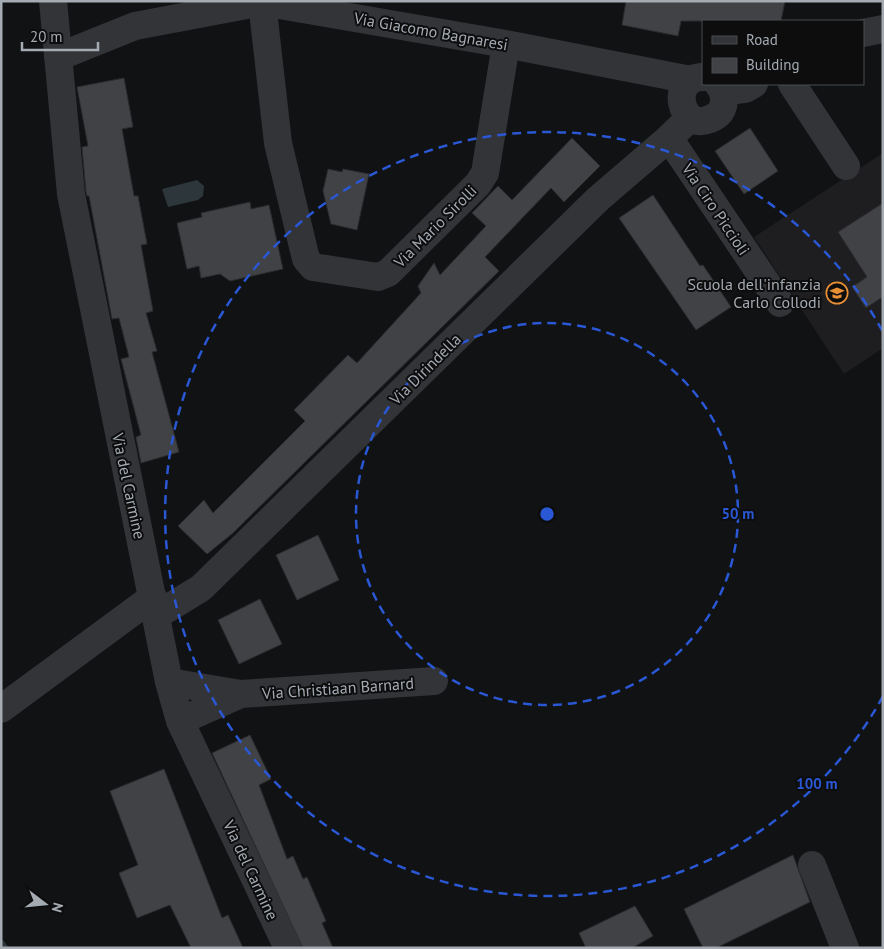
<svg xmlns="http://www.w3.org/2000/svg" width="884" height="949" font-family="'PT Sans',sans-serif">
<style>
.built{fill:#1e1e20}
.water{fill:#2c363b}
.lines{fill:none;stroke-linecap:round;stroke-linejoin:round}
.stream{stroke:#2c363b;stroke-width:8}
.building{fill:#414246;stroke:#2c2c2f}
.minor{stroke:#333438;stroke-width:28}
.ring{fill:none;stroke:#2a57d4;stroke-width:2.5;stroke-dasharray:9 6}
.labels{text-anchor:middle;dominant-baseline:central;stroke-width:4;stroke-linejoin:round;paint-order:stroke}
.street-label{font-size:16px;fill:#a4abb3;stroke:#0d0d0e}
.poi-label{font-size:16px;fill:#a4abb3;stroke:#0d0d0e;text-anchor:end}
.centre{fill:#2a57d4;stroke:#0d0d0e;stroke-width:2.5}
.ring-label{font-size:15px;text-anchor:middle;font-weight:bold;fill:#2a57d4;stroke:#0d0d0e;stroke-width:4;stroke-linejoin:round;paint-order:stroke}
</style>
<rect width="100%" height="100%" fill="#111213"/>
<!-- built -->
<path class="built" d="M 883,153 L 883,348 L 844,374 L 754,237 Z"/>
<!-- water -->
<path class="water" d="M 197,180 L 204,186 L 203,196 L 198,200 L 168,207 L 162,189 Z"/>
<g class="lines">
<!-- stream -->
<path class="stream" d="M 1,944 L 4,948"/>
</g>
<!-- building -->
<path class="building" d="M 626,1 L 785,1 L 781,21 L 681,21 L 678,36 L 622,25 Z
M 124,78 L 133,127 L 122,129 L 134,196 L 138,196 L 147,244 L 141,245 L 153,311 L 146,313 L 157,351 L 152,352 L 179,452 L 141,463 L 136,437 L 141,435 L 121,359 L 129,357 L 119,318 L 112,319 L 89,196 L 87,196 L 86,192 L 82,147 L 88,146 L 77,87 Z
M 750,128 L 778,171 L 744,194 L 715,151 Z
M 572,138 L 600,166 L 564,202 L 551,188 L 485,257 L 499,271 L 233,533 L 207,554 L 178,526 L 204,500 L 213,513 L 305,421 L 294,410 L 348,355 L 357,363 L 421,293 L 418,286 L 434,263 L 440,275 L 486,226 L 472,213 L 498,186 L 512,200 Z
M 328,169 L 342,172 L 343,169 L 369,174 L 357,230 L 331,224 L 323,191 Z
M 653,195 L 700,266 L 703,265 L 731,307 L 696,330 L 619,218 Z
M 250,202 L 251,209 L 269,205 L 283,269 L 230,281 L 220,274 L 201,278 L 199,266 L 187,269 L 177,223 L 202,217 L 201,213 Z
M 883,203 L 883,301 L 881,298 L 866,308 L 852,287 L 867,277 L 838,232 Z
M 318,535 L 339,580 L 297,600 L 276,555 Z
M 260,599 L 282,644 L 239,664 L 218,620 Z
M 250,735 L 271,779 L 259,785 L 287,859 L 293,856 L 303,879 L 307,877 L 326,921 L 322,923 L 333,948 L 303,948 L 212,753 Z
M 164,769 L 222,918 L 228,915 L 243,948 L 191,948 L 170,905 L 137,918 L 119,873 L 138,865 L 110,791 Z
M 793,855 L 810,902 L 716,948 L 703,948 L 684,909 Z
M 635,906 L 653,936 L 632,948 L 586,948 L 579,933 Z"/>
<g class="lines">
<!-- minor -->
<path class="minor" d="M 53,1 L 71,194 L 169,682 L 180,721 L 288,948
M 262,2 L 278,143 L 306,259 L 313,267 L 378,277 L 388,273 L 478,184 L 485,173 L 506,44
M 863,33 L 883,29
M 58,57 L 135,26 L 262,2 L 506,44 L 691,80
M 703,77 C 669,77 679,132 710,119 C 715,117 720,114 722,109 C 726,100 724,91 718,84
M 792,84 L 846,166
M 723,92 L 745,89 L 754,84
M 669,138 L 780,303
M 157,615 L 201,588 L 598,199 L 669,138 L 690,118
M 169,682 L 241,694 L 434,681
M 1,709 L 153,597
M 180,721 L 241,694
M 812,865 L 845,948"/>
</g>
<!-- distance rings -->
<g class="ring">
<circle cx="547" cy="514" r="191"/>
<path d="M883 696A382 382 0 1 1 883 332"/>
</g>
<!-- icons -->
<defs>
<g id="school-ring" transform="scale(1.125)"><circle r="9.5" fill="#0d0d0e" stroke="#e88e35" stroke-width="1.5"/><path d="M0-5L7-2L0 1L-7-2ZM-4 1L0 2.5L4 1V4Q0 6-4 4Z" fill="#e88e35"/></g>
</defs>
<g fill-rule="evenodd">
<use href="#school-ring" x="837" y="293"/>
</g>
<g class="labels">
<!-- street labels -->
<g class="street-label">
<text transform="translate(431 31) rotate(10)">Via Giacomo Bagnaresi</text>
<text transform="translate(716 209) rotate(56)">Via Ciro Piccioli</text>
<text transform="translate(435 226) rotate(-45)">Via Mario Sirolli</text>
<text transform="translate(425 369) rotate(-45)">Via Dirindella</text>
<text transform="translate(129 486) rotate(78)">Via del Carmine</text>
<text transform="translate(338 688) rotate(-4)">Via Christiaan Barnard</text>
<text transform="translate(251 870) rotate(65)">Via del Carmine</text>
</g>
<!-- poi labels -->
<g class="poi-label">
<text x="821" y="284">Scuola dell'infanzia<tspan x="821" dy="18">Carlo Collodi</tspan></text>
</g>
</g>
<circle cx="547" cy="514" r="8" class="centre"/>
<g class="ring-label">
<text x="738" y="519">50 m</text>
<text x="817" y="789">100 m</text>
</g>
<!-- border -->
<rect width="884" height="949" fill="none" stroke="#a4abb3" stroke-width="5"/>
<!-- legend -->
<rect x="702" y="20" width="162" height="65" fill="#0d0d0e" stroke="#494c50"/>
<rect x="712" y="36" width="25" height="8" fill="#333438" stroke="#494c50"/>
<text x="746" y="45" font-size="15" fill="#a4abb3">Road</text>
<rect x="712" y="58" width="25" height="15" fill="#414246" stroke="#494c50"/>
<text x="746" y="70" font-size="15" fill="#a4abb3">Building</text>
<!-- north arrow -->
<g transform="translate(45 904) rotate(106)" stroke="#0d0d0e" stroke-width="4" paint-order="stroke">
<path d="M0-4L9 19L0 12L-9 19Z" fill="#a4abb3"/>
<text y="-8" font-size="14" font-weight="bold" text-anchor="middle" fill="#a4abb3">N</text>
</g>
<!-- scale -->
<path d="M22 42v8h76v-8" fill="none" stroke="#a4abb3" stroke-width="2.5"/>
<text x="30" y="42" font-size="15" fill="#a4abb3" stroke="#0d0d0e" stroke-width="4" paint-order="stroke">20 m</text>
</svg>
